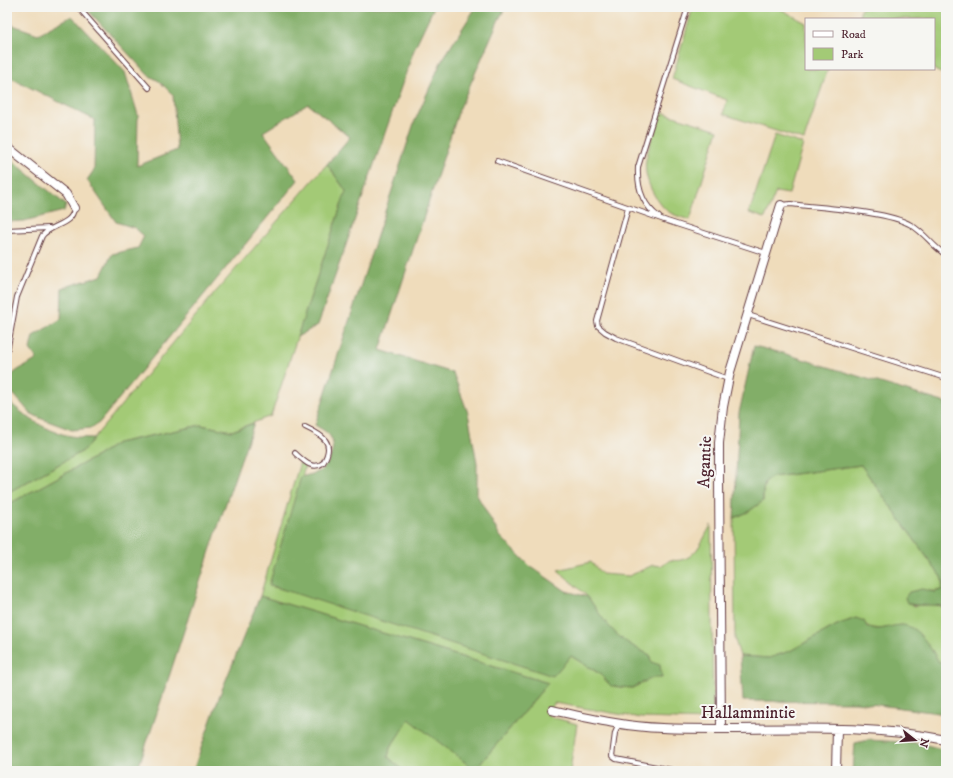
<svg xmlns="http://www.w3.org/2000/svg" width="953" height="778" font-family="'IM FELL DW Pica',serif">
<style>
.green{fill:#a3ca76;stroke:#767450}
.forest{fill:#82ae67;stroke:#666649}
.lines{fill:none;stroke-linecap:round;stroke-linejoin:round}
.service-casing{stroke:#633b41;stroke-width:6}
.minor-casing{stroke:#633b41;stroke-width:10}
.service{stroke:#fff;stroke-width:4}
.minor{stroke:#fff;stroke-width:8}
.labels{text-anchor:middle;dominant-baseline:central;stroke-width:4;stroke-linejoin:round;paint-order:stroke}
.street-label{font-size:17px;fill:#4a1f2b;stroke:#f6f6f2}
</style>
<rect width="100%" height="100%" fill="#f6f6f2"/>
<filter id="ink" filterUnits="userSpaceOnUse"><feTurbulence type="fractalNoise" baseFrequency=".025" numOctaves="2"/><feDisplacementMap in="SourceGraphic" scale="8" xChannelSelector="R" yChannelSelector="G"/><feConvolveMatrix kernelMatrix="1 2 1 2 8 2 1 2 1" color-interpolation-filters="sRGB"/></filter>
<filter id="wash" filterUnits="userSpaceOnUse"><feTurbulence type="fractalNoise" baseFrequency=".012" numOctaves="4" result="noise"/><feDisplacementMap in="SourceGraphic" scale="16" xChannelSelector="R" yChannelSelector="G"/><feGaussianBlur stdDeviation="0.9" result="paint"/><feColorMatrix in="noise" values="0 0 0 0 0 0 0 0 0 0 0 0 0 0 0 0 0 1.4 0 .05"/><feComposite in="paint" operator="in"/></filter>
<g filter="url(#wash)">
<rect width="100%" height="100%" fill="#efdcbb"/>
<!-- green -->
<path class="green" d="M 693,7 L 777,7 L 806,23 L 806,69 L 828,69 L 804,140 L 723,114 L 727,100 L 672,79 Z
M 862,7 L 946,7 L 946,76 L 933,69 L 934,19 L 858,19 Z
M 661,112 L 718,130 L 690,220 C 681,217 671,215 664,208 C 653,197 643,176 646,160 C 649,144 656,127 661,112 Z
M 775,135 L 803,144 L 789,194 L 776,192 L 765,218 L 749,213 Z
M 327,164 L 346,191 L 271,416 L 232,431 L 201,425 L 117,443 L 97,456 L 7,505 L 7,493 L 83,451 L 213,295 Z
M 300,462 L 305,467 L 269,586 L 571,656 L 600,674 L 611,686 L 632,688 L 653,678 L 650,655 L 630,646 L 618,637 L 603,620 L 588,597 L 558,570 L 591,562 L 602,574 L 629,576 L 653,565 L 662,566 L 670,560 C 694,564 701,543 711,525 L 713,712 L 709,720 L 641,718 L 554,703 L 548,716 L 577,724 L 570,771 L 404,771 L 388,757 L 390,748 L 409,718 L 475,770 L 548,683 L 260,596 Z
M 861,465 L 941,577 L 943,583 L 941,590 C 931,593 922,589 910,592 L 905,598 L 914,606 L 930,604 L 942,606 L 946,613 L 946,663 L 939,663 L 932,650 L 902,625 C 880,629 874,633 856,618 L 837,625 L 790,651 L 769,658 L 740,656 L 735,640 L 734,518 L 748,512 L 763,501 C 763,490 762,481 773,477 Z"/>
<!-- forest -->
<path class="forest" d="M 85,7 L 434,7 L 415,47 L 318,325 L 297,337 L 346,191 L 327,164 L 350,137 L 308,104 L 263,132 L 298,180 L 99,423 L 91,428 L 72,430 L 42,419 L 30,413 L 9,389 L 10,377 C 19,367 26,367 37,359 L 30,349 L 33,336 L 61,319 L 62,288 L 101,276 L 112,254 L 138,248 L 144,236 L 135,228 L 116,222 L 87,180 L 94,170 L 95,120 L 7,76 L 7,23 L 38,34 L 72,16 L 125,72 L 138,115 L 137,166 L 177,150 L 173,95 L 159,81 L 148,75 Z
M 476,7 L 506,7 L 499,19 L 459,110 L 380,350 L 453,373 L 468,413 L 477,463 L 477,495 L 500,536 L 530,566 L 566,591 L 588,597 C 608,627 616,639 650,655 L 651,662 L 660,665 L 662,678 L 652,678 L 632,688 L 611,686 L 600,674 L 571,656 L 553,676 L 269,585 L 301,477 C 307,475 315,474 320,471 C 329,465 335,450 332,440 C 329,432 321,429 315,425 L 414,123 L 441,62 Z
M 7,156 L 66,205 L 64,211 L 24,221 L 7,222 Z
M 754,346 L 786,354 L 946,403 L 946,613 L 942,606 C 929,604 918,607 907,603 L 905,598 L 909,592 L 922,589 L 934,592 L 941,590 L 943,583 L 941,577 L 861,465 L 773,477 C 762,481 763,490 763,501 L 748,512 L 734,518 L 739,413 Z
M 7,400 C 34,424 56,438 94,438 L 83,451 L 7,493 Z
M 254,423 C 212,538 178,655 137,771 L 7,771 L 7,505 L 97,456 L 117,443 L 201,425 L 232,431 Z
M 260,596 L 548,683 L 475,770 L 409,719 L 390,748 L 388,757 L 404,771 L 193,771 L 219,697 Z
M 856,618 L 864,621 L 867,627 C 881,632 887,626 900,625 C 918,624 931,649 939,662 L 946,663 L 946,714 L 856,702 L 743,701 L 740,656 L 769,658 L 790,651 L 837,625 Z
M 869,740 L 919,743 L 946,750 L 946,771 L 853,771 L 855,743 Z"/>
</g>
<g filter="url(#ink)">
<g class="lines">
<!-- service casing -->
<g class="service-casing">
<path id="service" d="M 78,7 L 149,88
M 497,161 L 667,221 L 766,253
M 781,205 L 791,204 C 821,208 887,211 911,225 C 925,233 933,247 946,255
M 628,208 L 597,321 L 598,326 L 605,332 L 616,338 L 728,379
M 659,217 C 642,205 637,187 638,167 L 688,7
M 7,230 L 49,228
M 748,315 L 946,378
M 7,352 L 17,297 L 42,236 C 51,224 73,225 74,208
M 295,453 C 303,460 312,471 323,463 C 336,442 322,435 305,427
M 619,724 L 615,733 L 612,756 L 616,759 L 677,771"/>
</g>
<!-- minor casing -->
<g class="minor-casing">
<path id="minor" d="M 7,147 L 66,194 L 74,208
M 552,710 C 588,718 625,727 662,728 C 757,732 853,721 946,740
M 721,728 L 719,481 L 719,443 L 723,407 L 730,372 L 781,205
M 836,771 L 837,729"/>
</g>
<!-- service -->
<use href="#service" class="service"/>
<!-- minor -->
<use href="#minor" class="minor"/>
</g>
</g>
<g class="labels">
<!-- street labels -->
<g class="street-label">
<text transform="translate(705 462) rotate(-88)">Agantie</text>
<text x="748" y="713">Hallammintie</text>
</g>
</g>
<!-- margin -->
<rect width="953" height="778" fill="none" stroke="#f6f6f2" stroke-width="24"/>
<!-- legend -->
<rect x="805" y="18" width="130" height="52" fill="#f6f6f2" stroke="#b1a0a2"/>
<rect x="813" y="31" width="20" height="6" fill="#ffffff" stroke="#b1a0a2"/>
<text x="841" y="38" font-size="12" fill="#4a1f2b">Road</text>
<rect x="813" y="48" width="20" height="12" fill="#a3ca76" stroke="#b1a0a2"/>
<text x="841" y="58" font-size="12" fill="#4a1f2b">Park</text>
<!-- north arrow -->
<g transform="translate(915 740) rotate(107)" stroke="#f6f6f2" stroke-width="3" paint-order="stroke">
<path d="M0-3L7 15L0 10L-7 15Z" fill="#4a1f2b"/>
<text y="-6" font-size="11" font-weight="bold" text-anchor="middle" fill="#4a1f2b">N</text>
</g>
</svg>
